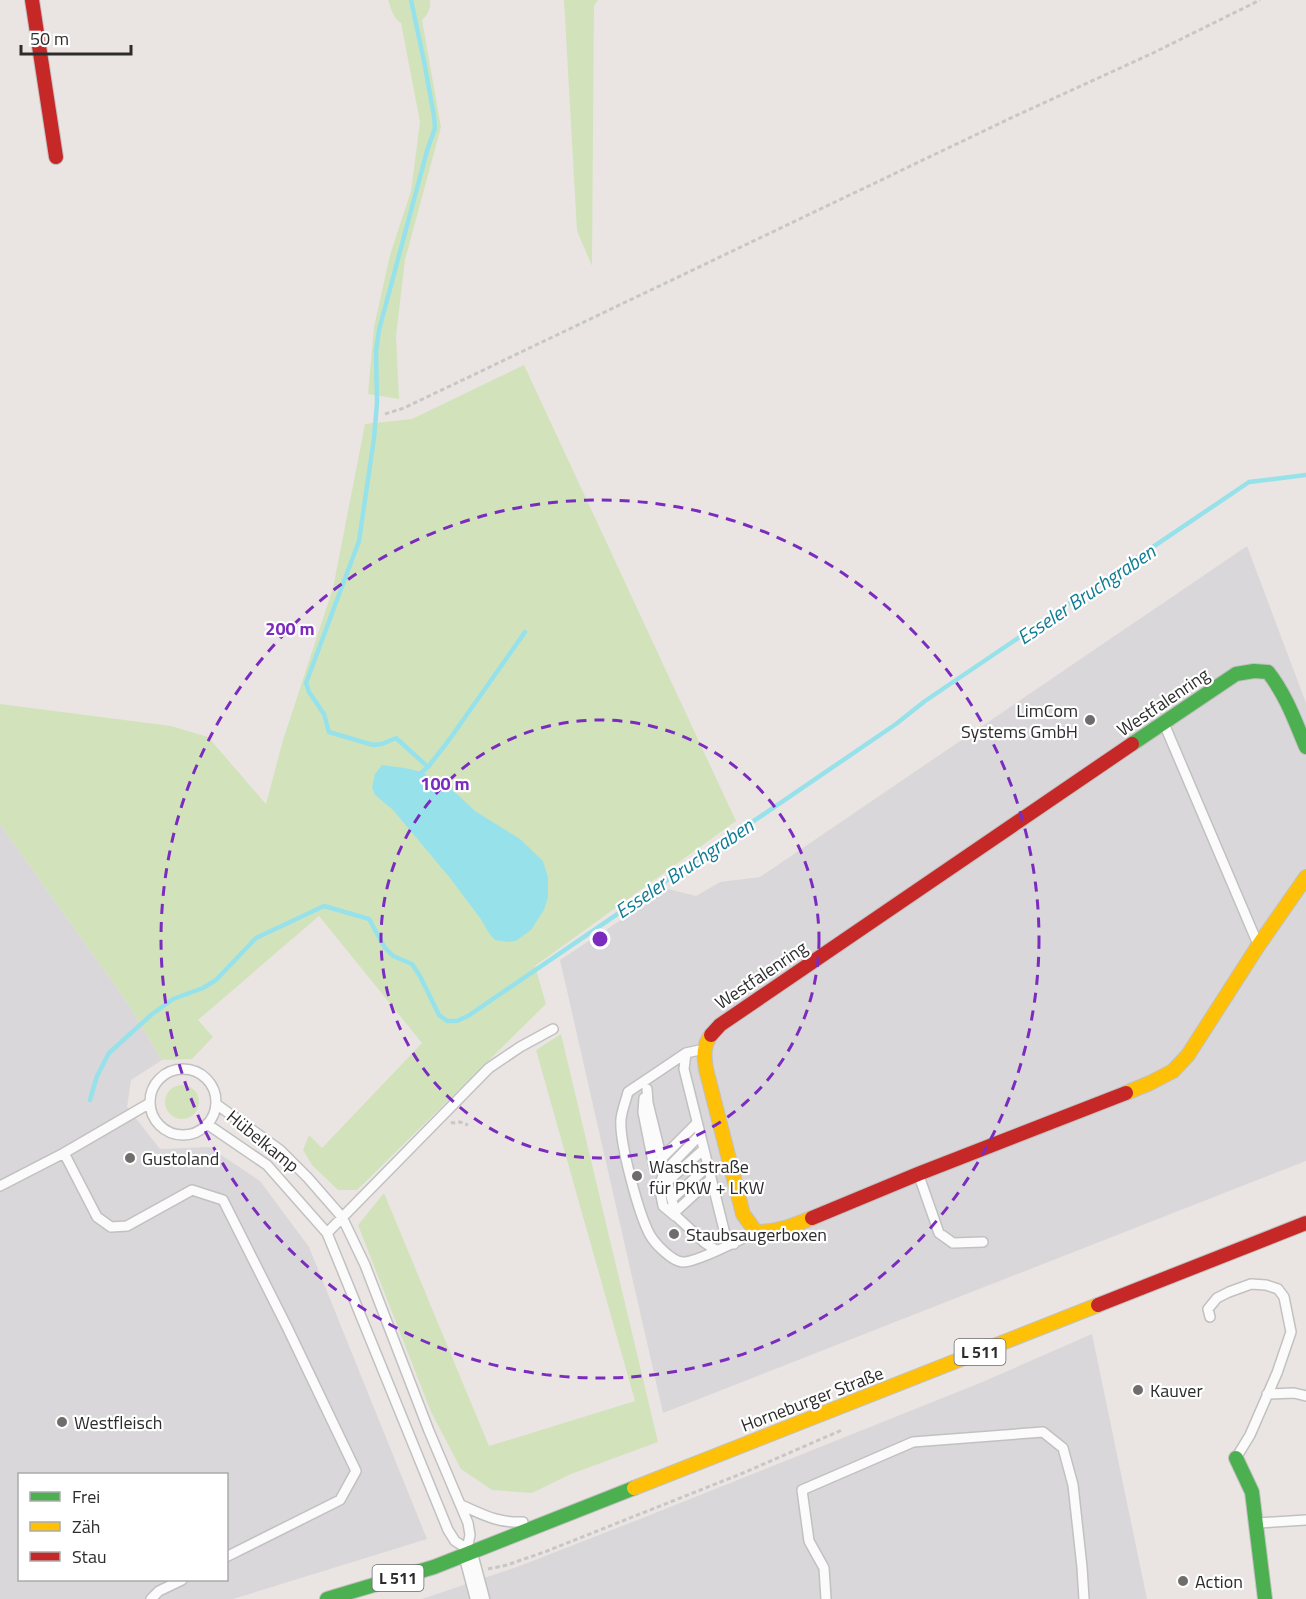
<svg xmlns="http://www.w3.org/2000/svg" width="1306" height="1599" font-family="'Titillium Web',sans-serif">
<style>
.industrial{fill:#d9d7d9;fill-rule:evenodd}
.green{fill:#d2e3bc}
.water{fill:#97e2ea}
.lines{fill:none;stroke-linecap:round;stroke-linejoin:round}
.stream{stroke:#97e2ea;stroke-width:4.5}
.lane-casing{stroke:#c2c1c1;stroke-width:12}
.street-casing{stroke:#c2c1c1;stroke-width:21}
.fast-casing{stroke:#c2c1c1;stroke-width:16}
.slow-casing{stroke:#c2c1c1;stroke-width:16}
.jam-casing{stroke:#c2c1c1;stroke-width:16}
.path{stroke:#c7c7c6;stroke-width:3;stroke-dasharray:4.5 3;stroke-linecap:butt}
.lane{stroke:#fcfbfb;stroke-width:9}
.street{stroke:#fcfbfb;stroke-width:18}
.fast{stroke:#4caf50;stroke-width:14}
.slow{stroke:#ffc107;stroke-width:14}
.jam{stroke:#c62828;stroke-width:14}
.ring{fill:none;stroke:#7b2cbf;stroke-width:3;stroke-dasharray:10 8}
.poi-dot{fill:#6e6d6c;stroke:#fff;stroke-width:2}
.labels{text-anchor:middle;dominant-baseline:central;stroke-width:4.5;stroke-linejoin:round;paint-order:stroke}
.shield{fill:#fff;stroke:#6b6b6b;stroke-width:1.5}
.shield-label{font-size:16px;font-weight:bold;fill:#2c2c2c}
.street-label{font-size:18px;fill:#2c2c2c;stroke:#fff}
.poi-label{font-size:18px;fill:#2c2c2c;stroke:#fff;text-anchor:start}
.water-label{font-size:20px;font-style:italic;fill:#107c94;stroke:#fff}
.centre{fill:#7b2cbf;stroke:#fff;stroke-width:3}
.ring-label{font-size:18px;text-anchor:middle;font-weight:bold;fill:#7b2cbf;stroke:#fff;stroke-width:4.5;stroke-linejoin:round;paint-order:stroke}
</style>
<rect width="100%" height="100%" fill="#eae5e2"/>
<!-- industrial -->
<path class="industrial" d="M 1247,546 L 1306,703 L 1306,1161 L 663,1413 L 560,960 L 668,889 L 696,896 L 720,882 L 760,877 Z
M 0,824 L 126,1001 L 162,1060 L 131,1080 L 127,1107 L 160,1149 L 209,1147 L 260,1181 L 309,1247 L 427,1539 L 233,1599 L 0,1599 ZM 20,1474 L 226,1474 L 226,1580 L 20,1580 Z
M 1092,1334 L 1147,1599 L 422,1599 L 517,1567 L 640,1519 L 980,1383 Z"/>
<!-- green -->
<path class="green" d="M 388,0 L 430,0 C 431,8 428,15 422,20 L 441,127 L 405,260 L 396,336 L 399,399 L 368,394 L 374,327 L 390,255 L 411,191 L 420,122 L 401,23 C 393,19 391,8 388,0 Z
M 564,0 L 598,0 L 594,6 L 592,266 L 577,231 Z
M 524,365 L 736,821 L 535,966 L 546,1004 L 357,1190 L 338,1190 L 312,1165 L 303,1150 L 309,1135 L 322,1148 L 422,1043 L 319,916 L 198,1020 L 213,1037 L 192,1059 L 162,1060 L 126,1001 L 0,824 L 0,704 L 171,726 L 208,737 L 266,804 L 283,740 L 333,588 L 365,424 L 412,419 Z
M 561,1034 L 658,1442 L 571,1474 L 532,1493 L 492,1490 L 461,1469 L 431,1412 L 358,1225 L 384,1193 L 489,1446 L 635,1401 L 536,1050 Z
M165 1102a17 17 0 1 1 34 0a17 17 0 1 1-34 0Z"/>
<!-- water -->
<path class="water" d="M 382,765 L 405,768 L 422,772 L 441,783 L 455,792 L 475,811 L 520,839 L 543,861 L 548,877 L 548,897 L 544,910 L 531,930 L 516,941 L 508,942 L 495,940 L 489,933 L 480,918 L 450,878 L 393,810 L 375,795 L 372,787 L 375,774 Z"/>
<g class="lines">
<!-- stream -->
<path class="stream" d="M 411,0 L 424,61 L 434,116 L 435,128 L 427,151 L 379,330 L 376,351 L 377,403 L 374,438 L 359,541 L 306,683 L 309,692 L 324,714 L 329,732 L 373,745 L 382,744 L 396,738 L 428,767 L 422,772
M 428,767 L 449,740 L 525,632
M 90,1100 L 97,1076 L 109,1053 L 151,1015 L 173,999 L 203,988 L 216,980 L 256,938 L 324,906 L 369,919 L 385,948 L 393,956 L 412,964 L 420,976 L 439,1015 L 447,1021 L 457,1021 L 468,1016 L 896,724 L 925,701 L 1249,482 L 1306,475"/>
<!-- lane casing -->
<g class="lane-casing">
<path id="lane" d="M 1165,726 L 1257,942
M 704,1049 L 686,1053 L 628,1092 C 626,1100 622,1110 621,1119 C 619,1142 639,1215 650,1235 C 655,1244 672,1261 682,1262 C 695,1263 742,1239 755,1232
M 686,1053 L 684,1069 L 726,1238 L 734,1244
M150 1102a33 33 0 1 1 66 0a33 33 0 1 1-66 0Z
M 647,1089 L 648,1103 L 676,1216 L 705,1243 L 716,1250
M 644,1098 L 643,1112 L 654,1167 L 665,1171
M 216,1104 L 280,1150 L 308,1178 L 342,1217 L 365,1265 L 429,1431 L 468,1523 L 470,1535 L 467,1549
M 207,1124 L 267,1165 L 327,1233 L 448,1530 L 455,1541 L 466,1548
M 64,1153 L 150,1103
M 662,1158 L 697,1123
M 919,1176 L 939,1233 L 953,1243 L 983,1242
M 667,1182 L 704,1149
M 0,1186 L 64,1153 L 97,1217 L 111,1227 L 127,1226 L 192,1190 L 223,1200 L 287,1327 L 356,1471 L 340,1500 L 226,1557
M 672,1199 L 708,1166
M 675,1212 L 711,1179
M 675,1216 L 663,1206 L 659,1185 L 665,1171 L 700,1135
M 327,1233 L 489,1068 L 520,1047 L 553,1029
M 1210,1317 L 1208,1309 L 1217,1298 L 1229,1292 L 1251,1284 L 1266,1285 L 1278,1289 L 1284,1297 L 1291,1332 L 1277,1373 L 1250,1435 L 1236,1458
M 1267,1394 L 1294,1393 L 1306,1396
M 461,1505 C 484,1515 497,1523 523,1522
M 1258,1523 L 1306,1520
M 151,1599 L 159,1591 L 182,1580
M 826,1599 L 824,1568 L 809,1541 L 802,1490 L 913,1442 L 1043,1432 L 1063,1448 L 1073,1485 L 1082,1567 L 1084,1599"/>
</g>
<!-- street casing -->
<g class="street-casing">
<path id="street" d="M 468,1554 L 480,1599"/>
</g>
<!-- fast casing -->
<g class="fast-casing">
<path id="fast" d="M 1132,744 L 1236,674 L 1254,671 L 1268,672 C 1286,695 1295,721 1306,747
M 1236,1458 L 1252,1492 L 1265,1599
M 327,1599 L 434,1567 L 634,1488"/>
</g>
<!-- slow casing -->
<g class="slow-casing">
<path id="slow" d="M 711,1035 C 703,1046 704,1056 706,1069 L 743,1214 L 756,1232 C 778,1232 792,1226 812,1218
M 1126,1093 L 1150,1083 L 1173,1071 L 1188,1055 L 1258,946 L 1306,877
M 634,1488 L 1098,1305"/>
</g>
<!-- jam casing -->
<g class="jam-casing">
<path id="jam" d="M 32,0 L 56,157
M 711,1035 L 720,1025 L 1132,744
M 812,1218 L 918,1174 L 1126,1093
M 1098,1305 L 1306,1223"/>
</g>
<!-- path -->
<path class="path" d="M 385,414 L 404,408 L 1013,117 L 1153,53 L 1260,0
M 451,1122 L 453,1123 L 460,1122 L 468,1125
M 488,1569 L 507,1565 L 547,1551 L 743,1473 L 842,1430"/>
<!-- lane -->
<use href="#lane" class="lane"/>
<!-- street -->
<use href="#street" class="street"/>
<!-- fast -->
<use href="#fast" class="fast"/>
<!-- slow -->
<use href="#slow" class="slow"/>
<!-- jam -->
<use href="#jam" class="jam"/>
</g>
<!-- distance rings -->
<g class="ring">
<circle cx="600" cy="939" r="219"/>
<circle cx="600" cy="939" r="439"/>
</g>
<!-- markers -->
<g class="poi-dot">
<circle cx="1090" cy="720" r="6"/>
<circle cx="130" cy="1158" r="6"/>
<circle cx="637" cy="1176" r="6"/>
<circle cx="674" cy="1234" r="6"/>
<circle cx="1138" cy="1390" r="6"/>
<circle cx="62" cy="1422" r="6"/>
<circle cx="1183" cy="1581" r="6"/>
</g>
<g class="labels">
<!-- shield labels -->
<g class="shield">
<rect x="954.5" y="1339" width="51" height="26" rx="4.5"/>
<rect x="372.5" y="1565" width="51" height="26" rx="4.5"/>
</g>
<g class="shield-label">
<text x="980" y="1352">L 511</text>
<text x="398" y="1578">L 511</text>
</g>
<!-- street labels -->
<g class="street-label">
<text transform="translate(1163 702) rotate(-34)">Westfalenring</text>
<text transform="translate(761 975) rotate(-34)">Westfalenring</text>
<text transform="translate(263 1141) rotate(39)">Hübelkamp</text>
<text transform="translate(812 1399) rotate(-21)">Horneburger Straße</text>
</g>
<!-- poi labels -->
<g class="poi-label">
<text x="1078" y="710" text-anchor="end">LimCom<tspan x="1078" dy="21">Systems GmbH</tspan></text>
<text x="142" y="1158">Gustoland</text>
<text x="649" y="1166">Waschstraße<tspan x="649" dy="21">für PKW + LKW</tspan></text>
<text x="686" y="1234">Staubsaugerboxen</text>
<text x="1150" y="1390">Kauver</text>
<text x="74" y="1422">Westfleisch</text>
<text x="1195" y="1581">Action</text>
</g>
<!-- water labels -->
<g class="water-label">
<text transform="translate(1086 594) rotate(-34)">Esseler Bruchgraben</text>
<text transform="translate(684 868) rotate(-34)">Esseler Bruchgraben</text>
</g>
</g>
<circle cx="600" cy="939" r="9" class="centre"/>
<g class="ring-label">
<text x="290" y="635">200 m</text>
<text x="445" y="790">100 m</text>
</g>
<!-- legend -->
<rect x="18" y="1473" width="210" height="108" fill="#ffffff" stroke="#ababab" stroke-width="1.5"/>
<rect x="30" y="1492" width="30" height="9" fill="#4caf50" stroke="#ababab" stroke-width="1.5"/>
<text x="72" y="1503" font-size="18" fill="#2c2c2c">Frei</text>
<rect x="30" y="1522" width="30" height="9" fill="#ffc107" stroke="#ababab" stroke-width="1.5"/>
<text x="72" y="1533" font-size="18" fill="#2c2c2c">Zäh</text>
<rect x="30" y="1552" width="30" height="9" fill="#c62828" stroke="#ababab" stroke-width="1.5"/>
<text x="72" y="1563" font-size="18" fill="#2c2c2c">Stau</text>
<!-- scale -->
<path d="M21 45v9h110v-9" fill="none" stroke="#2c2c2c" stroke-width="3"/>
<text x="30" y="45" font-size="18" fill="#2c2c2c" stroke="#ffffff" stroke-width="4.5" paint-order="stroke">50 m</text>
</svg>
